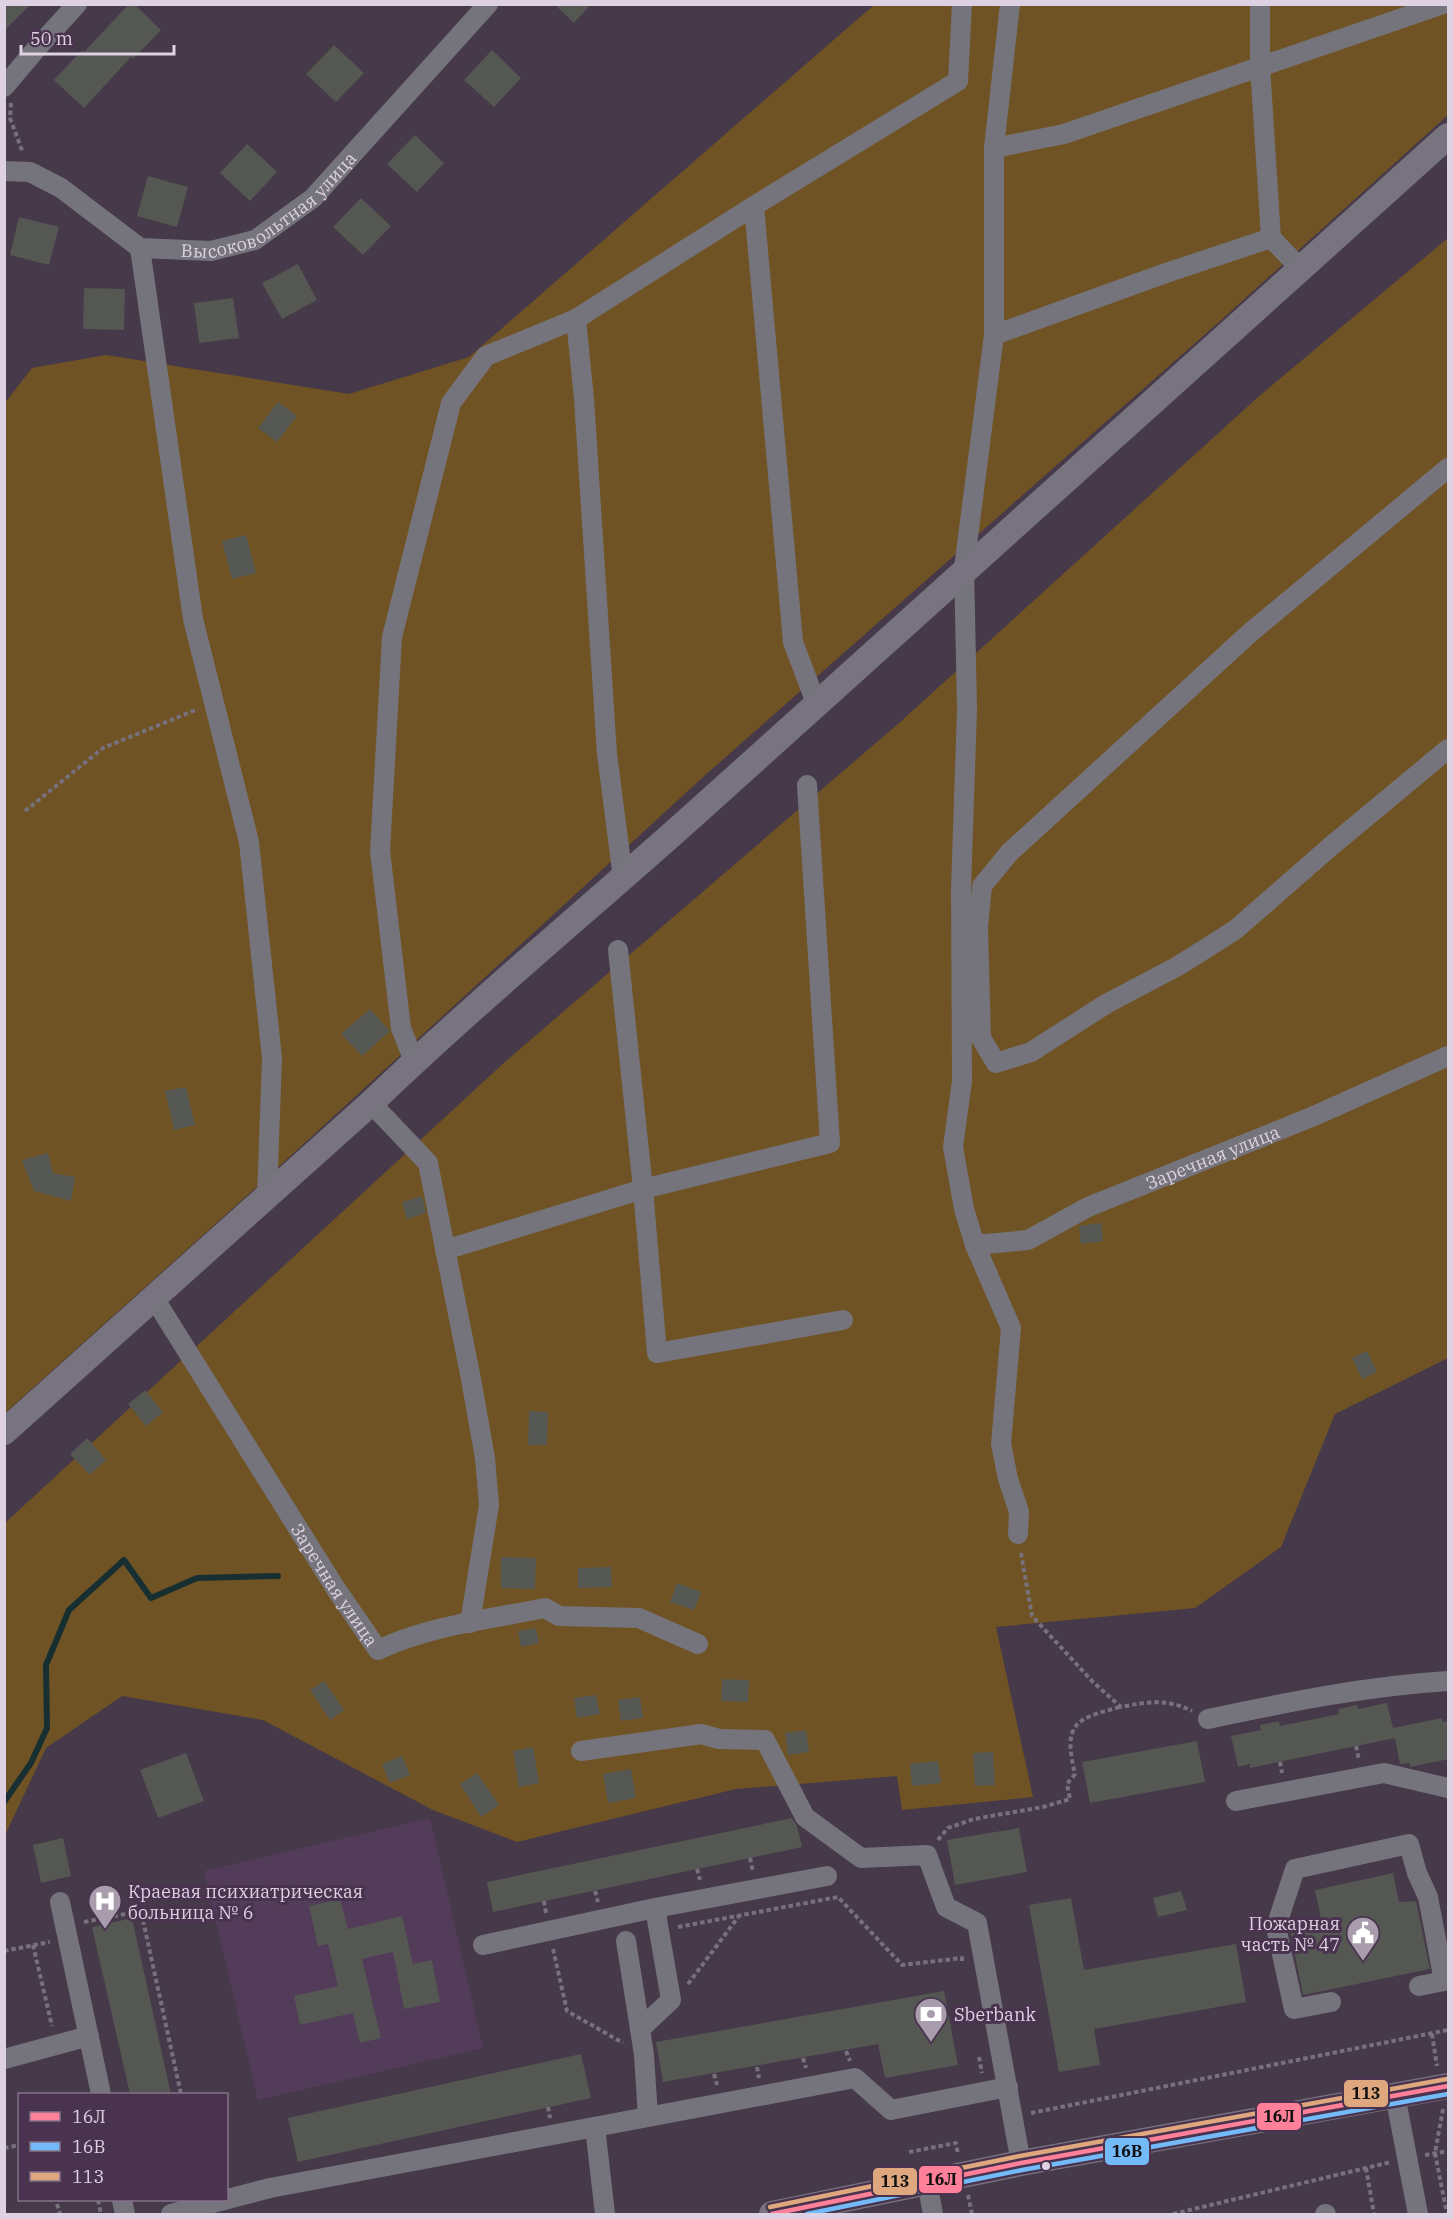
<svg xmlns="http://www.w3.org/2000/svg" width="1453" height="2219" font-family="'IBM Plex Serif',serif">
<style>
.built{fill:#533b5a}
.green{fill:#705324}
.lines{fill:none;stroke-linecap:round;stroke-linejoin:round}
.stream{stroke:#182f31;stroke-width:6}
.building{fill:#545752}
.path{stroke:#76717b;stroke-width:4;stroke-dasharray:4.5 3;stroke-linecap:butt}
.minor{stroke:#75747c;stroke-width:20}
.major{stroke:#77747f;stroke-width:26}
.bus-1-casing{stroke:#49334f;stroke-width:9}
.bus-2-casing{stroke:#49334f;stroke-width:9}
.bus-3-casing{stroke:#49334f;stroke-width:9}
.bus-1{stroke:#ff8098;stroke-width:4.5}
.bus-2{stroke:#73baf8;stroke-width:4.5}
.bus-3{stroke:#dfa77e;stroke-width:4.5}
.bus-dot{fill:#ded1e2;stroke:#49334f;stroke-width:2}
.labels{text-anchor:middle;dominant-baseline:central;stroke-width:6;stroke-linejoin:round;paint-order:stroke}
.street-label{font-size:18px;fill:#ded1e2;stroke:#49334f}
.poi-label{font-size:18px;fill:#ded1e2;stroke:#49334f;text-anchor:start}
.line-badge{stroke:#49334f;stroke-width:2}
.pale-badge-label{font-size:16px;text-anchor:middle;font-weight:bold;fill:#111}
</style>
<rect width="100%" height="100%" fill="#463949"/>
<!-- built -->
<path class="built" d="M 430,1818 L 483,2048 L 258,2100 L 204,1871 Z"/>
<!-- green -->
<path class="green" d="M 874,5 L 1448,5 L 1448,115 L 1219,322 L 702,778 L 260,1184 L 5,1413 L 4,404 L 32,368 L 106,355 L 349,394 L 469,357 Z
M 1448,238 L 1448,1358 L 1335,1414 L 1281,1547 L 1195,1608 L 996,1627 L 1033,1797 L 902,1810 L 897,1776 L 736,1789 L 517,1842 L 433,1810 L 263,1720 L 122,1696 L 46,1748 L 5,1835 L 5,1523 L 507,1060 L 898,724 L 1257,398 Z"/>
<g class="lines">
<!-- stream -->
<path class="stream" d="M 4,1802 L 31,1763 L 47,1728 L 46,1665 L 69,1610 L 124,1560 L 151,1598 L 197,1578 L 278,1576"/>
</g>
<!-- building -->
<path class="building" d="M 4,4 L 31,4 L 4,31 Z
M 129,4 L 134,4 L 161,30 L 133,59 L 131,57 L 84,108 L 54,80 L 82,50 L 84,52 Z
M 554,4 L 591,4 L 574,23 Z
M 334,45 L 364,73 L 336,102 L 306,74 Z
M 492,50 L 521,78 L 494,107 L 464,80 Z
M 415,135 L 444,163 L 417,192 L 387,164 Z
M 247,144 L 277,172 L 250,201 L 220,173 Z
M 148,176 L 188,187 L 177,227 L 137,216 Z
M 361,198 L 391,226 L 363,255 L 333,227 Z
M 19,217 L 59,227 L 49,265 L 10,255 Z
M 298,264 L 317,300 L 282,319 L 262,283 Z
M 84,288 L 125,289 L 124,330 L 83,329 Z
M 233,298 L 239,338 L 199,343 L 194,303 Z
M 278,402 L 297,416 L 277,442 L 258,428 Z
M 246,535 L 256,573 L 232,579 L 222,541 Z
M 370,1009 L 390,1031 L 362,1056 L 341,1034 Z
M 186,1087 L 195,1125 L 174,1130 L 165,1091 Z
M 48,1153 L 53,1173 L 75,1177 L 71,1201 L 34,1191 L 22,1160 Z
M 422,1196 L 426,1213 L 407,1219 L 402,1202 Z
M 1101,1223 L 1103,1241 L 1081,1244 L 1079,1226 Z
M 1367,1351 L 1377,1372 L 1362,1379 L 1352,1358 Z
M 145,1390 L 163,1412 L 146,1426 L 128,1404 Z
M 529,1411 L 548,1412 L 547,1445 L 528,1445 Z
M 87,1438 L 106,1460 L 90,1475 L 70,1454 Z
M 501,1557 L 536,1558 L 535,1589 L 501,1588 Z
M 611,1567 L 612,1587 L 578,1588 L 578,1568 Z
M 677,1583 L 701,1592 L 694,1610 L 670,1602 Z
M 536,1628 L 539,1643 L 521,1647 L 518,1631 Z
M 722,1679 L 749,1680 L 748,1702 L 721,1701 Z
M 324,1681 L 344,1710 L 330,1720 L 310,1690 Z
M 596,1695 L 600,1714 L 577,1718 L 574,1698 Z
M 640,1697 L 643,1718 L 621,1721 L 618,1700 Z
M 1387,1703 L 1393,1728 L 1442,1718 L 1443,1722 L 1449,1721 L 1449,1759 L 1410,1767 L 1410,1763 L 1400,1764 L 1395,1738 L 1250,1768 L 1250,1764 L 1238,1767 L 1231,1736 L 1261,1730 L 1260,1725 L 1279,1721 L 1280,1726 L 1339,1714 L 1338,1709 L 1357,1705 L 1358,1709 Z
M 806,1730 L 809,1752 L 788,1755 L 785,1733 Z
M 1197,1741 L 1205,1782 L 1090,1803 L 1082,1762 Z
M 533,1747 L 539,1783 L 519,1787 L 513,1751 Z
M 993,1752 L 995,1785 L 975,1786 L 973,1753 Z
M 186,1753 L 204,1801 L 158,1818 L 140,1770 Z
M 402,1756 L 410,1775 L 390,1783 L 382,1764 Z
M 938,1761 L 941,1783 L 912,1786 L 910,1764 Z
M 631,1769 L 636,1798 L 608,1803 L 603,1774 Z
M 477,1773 L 499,1805 L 481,1817 L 460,1784 Z
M 792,1818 L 797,1826 L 802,1847 L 493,1912 L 487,1882 Z
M 1019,1828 L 1027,1872 L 955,1885 L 947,1840 Z
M 63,1838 L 71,1876 L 41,1883 L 33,1845 Z
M 1393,1873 L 1399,1902 L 1416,1901 L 1430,1969 L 1303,1995 L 1289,1925 L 1321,1919 L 1315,1890 Z
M 1181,1891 L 1187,1910 L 1158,1917 L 1153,1898 Z
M 1071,1898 L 1084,1970 L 1236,1944 L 1246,2002 L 1094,2029 L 1100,2065 L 1059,2072 L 1029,1905 Z
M 340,1899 L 348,1929 L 402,1916 L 413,1964 L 432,1960 L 440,2002 L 404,2009 L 393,1952 L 362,1959 L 381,2038 L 360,2043 L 353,2013 L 300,2025 L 294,1996 L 338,1986 L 328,1944 L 318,1946 L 309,1906 Z
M 132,1918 L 171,2094 L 130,2094 L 92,1927 Z
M 944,1991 L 958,2065 L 885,2078 L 878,2044 L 663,2082 L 656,2042 Z
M 581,2054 L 591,2098 L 298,2162 L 288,2118 Z"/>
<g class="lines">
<!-- path -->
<path class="path" d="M 11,103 L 10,118 L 23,153
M 25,811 L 103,748 L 198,709
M 1021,1553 L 1032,1616 L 1092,1681 L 1121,1707 C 1147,1702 1166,1698 1192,1711
M 1356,1746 L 1359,1760
M 1280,1762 L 1282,1773
M 938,1840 L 948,1828 L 974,1819 L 1043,1807 L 1070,1799 L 1067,1784 L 1075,1774 C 1063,1724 1074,1719 1120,1707
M 750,1858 L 753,1872
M 697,1869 L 700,1880
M 595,1891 L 598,1902
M 544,1901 L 546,1913
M 84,1922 L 141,1911 L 181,2094
M 678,1927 L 838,1897 L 902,1965 L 962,1958 L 962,1961
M 33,1945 L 52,2026
M 553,1949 L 567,2011 L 623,2043
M 4,1951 L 50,1942
M 688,1984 L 739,1916
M 1432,2034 L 1437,2066
M 846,2051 L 850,2061
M 979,2057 L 982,2073
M 803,2058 L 806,2068
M 757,2067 L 759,2078
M 714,2074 L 717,2085
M 548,2107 L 550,2118
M 1443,2109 L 1435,2153 L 1447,2214
M 1031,2113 L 1448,2030
M 4,2148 L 20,2145
M 909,2152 L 956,2143 L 958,2155
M 1425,2155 L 1448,2151
M 1366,2168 L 1374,2214
M 968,2195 L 972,2214
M 98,2200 L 101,2214
M 57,2204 L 60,2214
M 1173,2214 L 1391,2162"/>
<!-- minor -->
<g class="minor">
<path d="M 1010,4 L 994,148 L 994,335 L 964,568 L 967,709 L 961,889 L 962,1081 L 953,1147 L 964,1209 L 975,1245 L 1011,1328 L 1001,1444 L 1008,1479 L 1019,1512 L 1018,1534"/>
<path d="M 1260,4 L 1260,66 L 1271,238 L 1300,268"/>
<path d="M 4,87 L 37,48 L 77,4"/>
<path d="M 994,148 L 1064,134 L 1443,4"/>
<path id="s1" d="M 4,171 L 30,172 L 61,188 L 140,248 L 211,251 L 255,240 L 313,198 L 488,4"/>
<path d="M 754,206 L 793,642 L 816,703"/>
<path d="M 140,248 L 193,619 L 249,842 L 272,1058 L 267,1197"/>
<path d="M 576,319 L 584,399 L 607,754 L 623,878"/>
<path d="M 994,335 L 1166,273 L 1271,238"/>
<path d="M 1448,468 L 1251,632 L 1010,852 L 982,886 L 978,927 L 981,1038 L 996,1063 L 1031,1052 L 1106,1004 L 1178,966 L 1235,930 L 1330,847 L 1448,749"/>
<path d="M 618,950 L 643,1189 L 657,1353 L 843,1320"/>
<path d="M 414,1061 L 401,1028 L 380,851 L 392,637 L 451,403 L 486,356 L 576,319 L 754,206 L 958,81 L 962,4"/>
<path d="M 371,1103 L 428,1163 L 471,1379 L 485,1458 L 489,1505 L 470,1623"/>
<path id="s2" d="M 975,1245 L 1028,1240 L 1088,1207 L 1314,1116 L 1448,1056"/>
<path d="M 445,1250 L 643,1189 L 830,1143 L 807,785"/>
<path id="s3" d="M 154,1298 L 336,1589 L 378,1650 C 429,1626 489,1619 545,1608 L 559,1616 L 639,1618 L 698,1644"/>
<path d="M 1208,1719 C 1288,1702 1367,1686 1448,1681"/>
<path d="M 581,1751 L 701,1734 L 719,1739 L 765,1740 L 805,1817 L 861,1858 L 927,1855 L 946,1907 L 977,1923 L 1021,2163"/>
<path d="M 1236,1801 L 1384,1773 L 1448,1788"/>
<path d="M 60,1902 L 101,2094"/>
<path d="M 626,1941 L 640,2029"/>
<path d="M 483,1945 L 655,1908 L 827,1876"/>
<path d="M 1331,2002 L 1294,2009 L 1276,1927 L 1295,1869 L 1409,1844 L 1417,1873 L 1428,1897 L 1444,1981 L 1419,1986"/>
<path d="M 4,2059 L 89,2036"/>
<path d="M 1395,2095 L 1418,2214"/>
<path d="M 648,2117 L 644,2055 L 640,2029 L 671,2000 L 655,1908"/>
<path d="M 595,2127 L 605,2214"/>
<path d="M 927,2182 L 933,2214"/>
<path d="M 122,2200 L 125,2214"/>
<path d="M 171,2214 L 270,2188 L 855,2078 L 891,2110 L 1008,2087"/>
<path d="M 1325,2214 L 1326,2214"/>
</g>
<!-- major -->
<path class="major" d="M 4,1432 L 371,1103 C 476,1002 589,909 697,812 C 947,586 1197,360 1448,136
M 772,2214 L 1021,2163 L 1448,2086"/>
<!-- bus-1 casing -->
<g class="bus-1-casing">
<path id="bus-1" d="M 772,2214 L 1021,2163 L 1448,2086"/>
</g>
<!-- bus-2 casing -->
<g class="bus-2-casing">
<path id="bus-2" d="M 807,2214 L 1022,2170 L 1448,2094"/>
</g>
<!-- bus-3 casing -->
<g class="bus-3-casing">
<path id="bus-3" d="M 770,2207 L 1020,2156 L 1447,2079"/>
</g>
<!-- bus-1 -->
<use href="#bus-1" class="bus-1"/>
<!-- bus-2 -->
<use href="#bus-2" class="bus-2"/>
<!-- bus-3 -->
<use href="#bus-3" class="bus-3"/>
</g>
<!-- icons -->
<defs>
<g id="hospital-pin" transform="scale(1.725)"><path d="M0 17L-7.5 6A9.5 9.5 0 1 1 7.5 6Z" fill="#a99cac" stroke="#49334f"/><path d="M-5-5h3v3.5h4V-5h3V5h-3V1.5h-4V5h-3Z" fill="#fff"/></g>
<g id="civic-pin" transform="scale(1.725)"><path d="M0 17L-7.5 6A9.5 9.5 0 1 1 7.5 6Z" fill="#a99cac" stroke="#49334f"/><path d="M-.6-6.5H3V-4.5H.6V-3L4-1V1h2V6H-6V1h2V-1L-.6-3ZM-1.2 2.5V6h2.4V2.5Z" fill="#fff"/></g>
<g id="bank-pin" transform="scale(1.725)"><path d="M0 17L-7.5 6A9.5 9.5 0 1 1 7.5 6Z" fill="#a99cac" stroke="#49334f"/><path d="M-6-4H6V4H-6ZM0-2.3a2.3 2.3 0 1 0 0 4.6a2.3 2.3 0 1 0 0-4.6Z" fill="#fff"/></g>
</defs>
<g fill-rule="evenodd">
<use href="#hospital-pin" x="105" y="1901"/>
<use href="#civic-pin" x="1363" y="1933"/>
<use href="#bank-pin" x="931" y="2014"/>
</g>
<!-- markers -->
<circle class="bus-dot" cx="1046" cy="2166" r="5"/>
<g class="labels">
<!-- street labels -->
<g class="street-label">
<text stroke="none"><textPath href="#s1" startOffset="304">Высоковольтная улица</textPath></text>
<text stroke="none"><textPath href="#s2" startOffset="256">Заречная улица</textPath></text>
<text stroke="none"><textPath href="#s3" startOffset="339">Заречная улица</textPath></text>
</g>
<!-- poi labels -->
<g class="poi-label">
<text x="128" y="1891">Краевая психиатрическая<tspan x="128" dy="21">больница № 6</tspan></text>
<text x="1340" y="1923" text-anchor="end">Пожарная<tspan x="1340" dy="21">часть № 47</tspan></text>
<text x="954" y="2014">Sberbank</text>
</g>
</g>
<g class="line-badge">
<rect x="1343" y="2079" width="46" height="29" rx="6" fill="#dfa77e"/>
<rect x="1256" y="2102" width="46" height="29" rx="6" fill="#ff8098"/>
<rect x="1104" y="2137" width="46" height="29" rx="6" fill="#73baf8"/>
<rect x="918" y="2165" width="45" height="29" rx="6" fill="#ff8098"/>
<rect x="872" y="2167" width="46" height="29" rx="6" fill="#dfa77e"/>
</g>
<g class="pale-badge-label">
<text x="1366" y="2099">113</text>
<text x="1279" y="2122">16Л</text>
<text x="1127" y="2157">16В</text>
<text x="941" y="2185">16Л</text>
<text x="895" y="2187">113</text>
</g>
<!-- border -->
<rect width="1453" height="2219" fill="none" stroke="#ded1e2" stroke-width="12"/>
<!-- legend -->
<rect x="18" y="2093" width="210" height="108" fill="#49334f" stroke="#85728a" stroke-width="1.5"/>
<rect x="30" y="2112" width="30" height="9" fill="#ff8098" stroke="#85728a" stroke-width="1.5"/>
<text x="72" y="2123" font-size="18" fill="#ded1e2">16Л</text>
<rect x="30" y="2142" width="30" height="9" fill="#73baf8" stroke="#85728a" stroke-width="1.5"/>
<text x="72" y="2153" font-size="18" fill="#ded1e2">16В</text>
<rect x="30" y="2172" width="30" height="9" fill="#dfa77e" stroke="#85728a" stroke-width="1.5"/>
<text x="72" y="2183" font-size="18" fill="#ded1e2">113</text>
<!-- scale -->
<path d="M21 45v9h153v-9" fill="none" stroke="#ded1e2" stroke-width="3"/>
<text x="30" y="45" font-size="18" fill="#ded1e2" stroke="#49334f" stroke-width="4.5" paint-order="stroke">50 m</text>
</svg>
